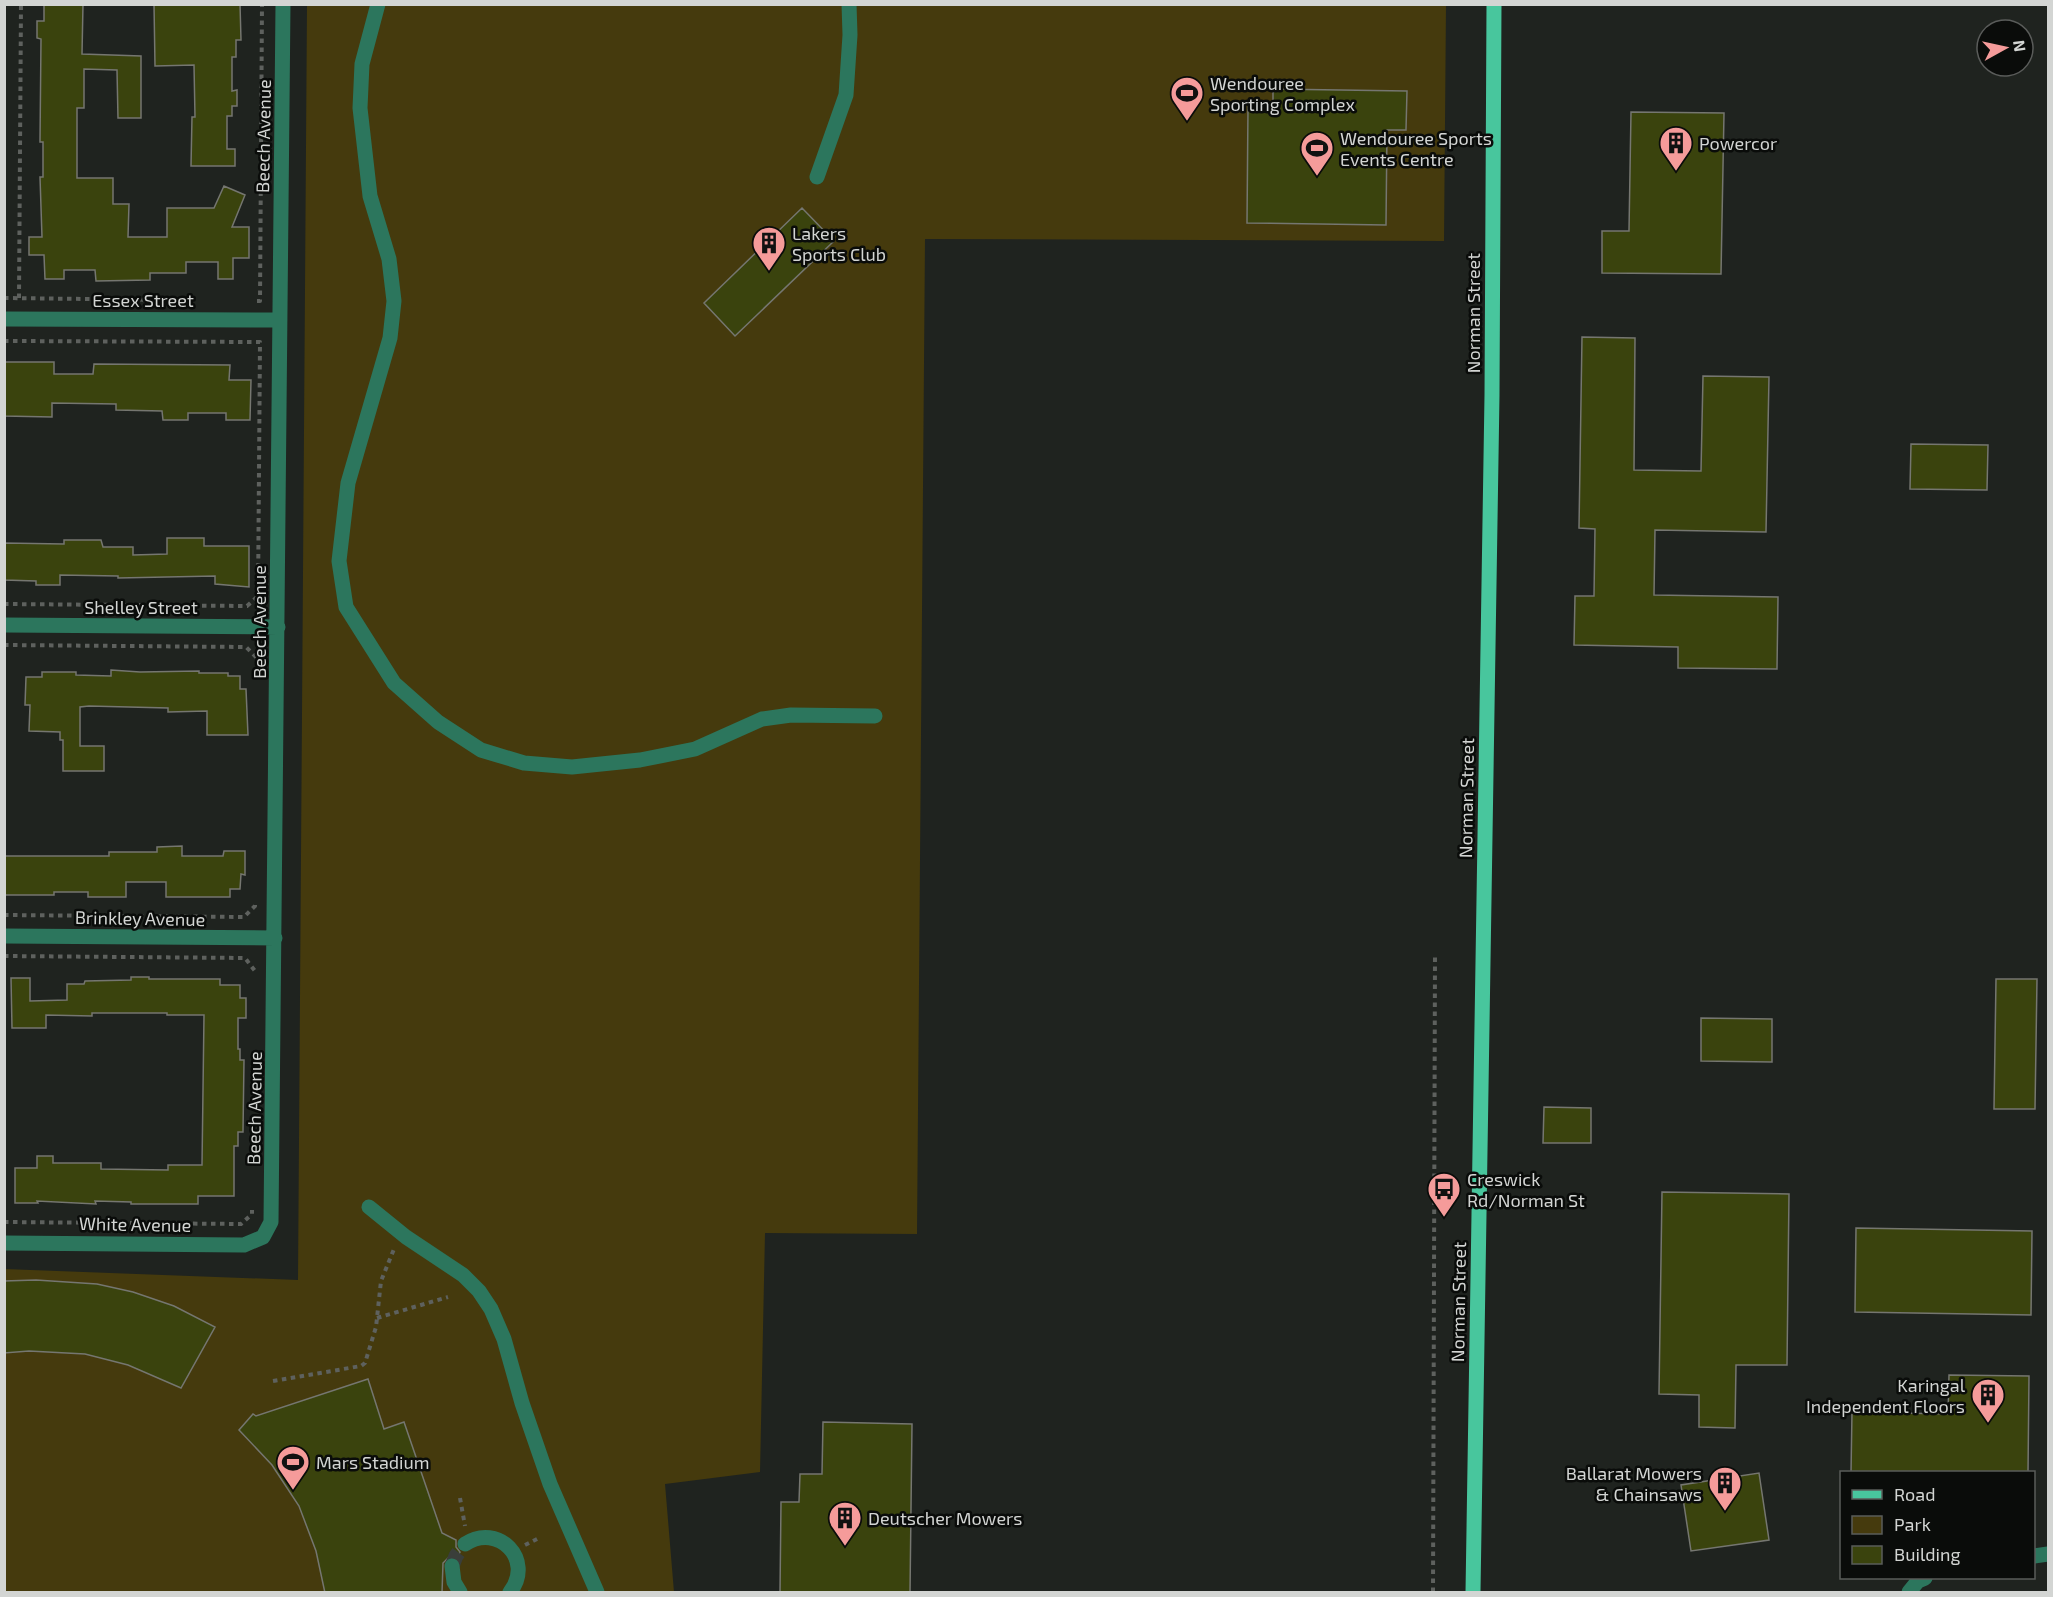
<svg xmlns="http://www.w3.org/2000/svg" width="2053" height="1597" font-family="'Exo 2',sans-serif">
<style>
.green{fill:#453a0d}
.building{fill:#3a430d;stroke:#757670;stroke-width:1.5}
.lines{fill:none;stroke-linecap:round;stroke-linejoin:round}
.minor-tunnel{stroke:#3a3e3a;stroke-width:15;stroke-dasharray:15 8;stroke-linecap:butt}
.path{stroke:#5e615e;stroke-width:4;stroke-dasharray:4.5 4.5;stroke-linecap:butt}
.minor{stroke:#2c765d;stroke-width:15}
.major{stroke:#48c69d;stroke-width:15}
.labels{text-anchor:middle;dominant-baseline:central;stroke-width:5;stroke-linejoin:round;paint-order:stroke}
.poi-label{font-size:18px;fill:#d3d5d3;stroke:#0a0c0a;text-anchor:start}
.street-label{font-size:18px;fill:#d3d5d3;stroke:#0a0c0a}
</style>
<rect width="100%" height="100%" fill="#1f231f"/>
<!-- green -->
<path class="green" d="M 307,5 L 1446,5 L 1444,241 L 925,239 L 917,1234 L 765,1233 L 760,1472 L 665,1484 L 674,1592 L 5,1592 L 4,1269 L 298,1280 Z"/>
<!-- building -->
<path class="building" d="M 44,4 L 83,4 L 82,54 L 141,56 L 141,118 L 118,118 L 117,70 L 84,69 L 84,108 L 77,108 L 77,178 L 113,178 L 113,204 L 129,204 L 128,237 L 167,237 L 167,208 L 214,208 L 224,186 L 245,195 L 232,227 L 249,227 L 249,258 L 233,258 L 233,279 L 218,279 L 218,262 L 186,262 L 186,273 L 150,273 L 150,280 L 96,281 L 95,270 L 64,270 L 64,279 L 45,279 L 44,255 L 29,255 L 29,237 L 42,237 L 40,177 L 43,177 L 43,142 L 40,142 L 41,39 L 37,38 L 37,21 L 44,21 Z
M 154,4 L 240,4 L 241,40 L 236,40 L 236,57 L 232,57 L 232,91 L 237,90 L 237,106 L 232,106 L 232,116 L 227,116 L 227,149 L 235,149 L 235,166 L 191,166 L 192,117 L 195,117 L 194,65 L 155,66 Z
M 1273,89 L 1407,91 L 1406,130 L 1387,130 L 1386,225 L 1247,223 L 1248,107 L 1273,107 Z
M 1631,112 L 1724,113 L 1721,274 L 1602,273 L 1602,231 L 1629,231 Z
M 802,208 L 834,241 L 735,336 L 704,303 Z
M 1582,337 L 1635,338 L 1634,470 L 1701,471 L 1703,376 L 1769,377 L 1766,532 L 1655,530 L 1654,595 L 1778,597 L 1777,669 L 1678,668 L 1678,647 L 1574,645 L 1575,596 L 1594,596 L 1595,529 L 1579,528 Z
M 4,362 L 54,362 L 54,374 L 93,374 L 94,364 L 230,365 L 229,380 L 251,380 L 250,420 L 226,420 L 226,413 L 188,413 L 188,420 L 163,420 L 162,411 L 116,410 L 116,404 L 52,403 L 52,417 L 4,416 Z
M 1911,444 L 1988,445 L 1987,490 L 1910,489 Z
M 167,538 L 204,538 L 204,546 L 249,546 L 249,587 L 215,584 L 215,576 L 118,578 L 118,576 L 60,575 L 60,585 L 36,585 L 36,581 L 4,580 L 4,543 L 64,544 L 64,540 L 101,540 L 103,547 L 133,547 L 133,555 L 167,554 Z
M 111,670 L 140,672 L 199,671 L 199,673 L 228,673 L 228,676 L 240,676 L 240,689 L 246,689 L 248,735 L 207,735 L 207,711 L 168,712 L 168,708 L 89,706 L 80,707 L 80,746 L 104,746 L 104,771 L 63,771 L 63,740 L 60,740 L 60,732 L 29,731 L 30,705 L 25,705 L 26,677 L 42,677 L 42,672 L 76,672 L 76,675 L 111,676 Z
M 182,846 L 182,856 L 223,856 L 224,851 L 245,851 L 245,875 L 241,874 L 240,889 L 230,889 L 230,897 L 166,897 L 166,882 L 126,882 L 126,897 L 88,897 L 88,892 L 54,892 L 54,895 L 4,895 L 4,856 L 109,856 L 109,852 L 157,852 L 157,847 Z
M 131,977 L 149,977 L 149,979 L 220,979 L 220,985 L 240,985 L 240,998 L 246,998 L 246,1018 L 238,1018 L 238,1049 L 240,1049 L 240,1060 L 244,1060 L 243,1132 L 238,1132 L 238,1146 L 234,1146 L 234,1196 L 198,1196 L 198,1204 L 131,1204 L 131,1202 L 95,1201 L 96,1204 L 37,1201 L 38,1203 L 15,1203 L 15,1168 L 37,1168 L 37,1156 L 53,1156 L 53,1163 L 101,1163 L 101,1169 L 168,1170 L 168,1165 L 202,1165 L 204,1015 L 167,1015 L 167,1013 L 92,1013 L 92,1016 L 46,1015 L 46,1028 L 12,1028 L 11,978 L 30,978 L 30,1001 L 67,1000 L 67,984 L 84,984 L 85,981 L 131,980 Z
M 1996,979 L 2037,979 L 2035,1109 L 1994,1109 Z
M 1701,1018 L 1772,1019 L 1772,1062 L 1701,1061 Z
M 1544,1107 L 1591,1108 L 1591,1143 L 1543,1143 Z
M 1662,1192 L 1789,1194 L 1787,1365 L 1736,1365 L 1735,1428 L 1699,1427 L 1699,1395 L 1659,1394 Z
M 1856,1228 L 2032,1231 L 2031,1315 L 1855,1312 Z
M 36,1280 L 97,1284 L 133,1292 L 174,1306 L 215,1327 L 181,1388 L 128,1365 L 85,1354 L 29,1351 L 4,1353 L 4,1281 Z
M 1949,1375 L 2029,1376 L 2028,1473 L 1851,1473 L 1852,1412 L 1948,1414 Z
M 368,1379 L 384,1429 L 404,1422 L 442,1533 L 456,1540 L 456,1547 L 460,1552 L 457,1558 L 450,1556 L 443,1563 L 442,1593 L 325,1593 L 316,1551 L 299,1506 L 272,1465 L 239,1430 L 253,1414 L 256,1416 Z
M 823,1422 L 912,1424 L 910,1593 L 780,1593 L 781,1502 L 799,1502 L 800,1474 L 822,1474 Z
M 1759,1473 L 1769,1540 L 1691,1551 L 1681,1485 Z"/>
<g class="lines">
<!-- minor-tunnel -->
<path class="minor-tunnel" d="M 452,1566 L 456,1556 L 465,1544"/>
<!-- path -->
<path class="path" d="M 4,298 L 175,300
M 19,298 L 21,4
M 257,301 L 260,301 L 262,4
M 4,341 L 260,342 L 258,600
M 4,604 L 247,606 L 257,597
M 4,645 L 246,647 L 258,659
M 4,915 L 244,917 L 255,906 L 255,904
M 4,956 L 245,958 L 255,971
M 4,1222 L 241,1224 L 252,1214 L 252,1210
M 377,1318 L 448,1297
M 273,1381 L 361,1366 L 365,1363 L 376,1327 L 381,1281 L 394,1249
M 460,1498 L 465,1526
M 525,1545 L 541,1537
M 1433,1592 L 1435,954"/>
<!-- minor -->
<path class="minor" d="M 378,4 L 362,64 L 360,108 L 370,196 L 389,259 L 394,301 L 390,338 L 348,483 L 339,561 L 346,607 L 394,683 L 438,722 L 481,750 L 524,763 L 572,767 L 640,760 L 695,749 L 762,719 L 791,715 L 875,716
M 817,177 L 846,95 L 850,35 L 849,4
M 4,319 L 280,320
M 4,625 L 278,627
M 4,936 L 275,938
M 369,1207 L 406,1237 L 463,1275 L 479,1291 L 491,1309 L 504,1339 L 522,1403 L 550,1484 L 597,1592
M 4,1243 L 244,1245 L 263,1237 L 271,1222 L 283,4
M 465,1544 C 498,1522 535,1560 510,1592
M 2034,1556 L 2048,1554
M 452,1566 L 454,1582 L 460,1592
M 1909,1592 L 1918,1581 L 1925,1578"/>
<!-- major -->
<path class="major" d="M 1473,1592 L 1492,395 L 1494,4"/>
</g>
<!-- icons -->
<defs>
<g id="stadium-pin" transform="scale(1.725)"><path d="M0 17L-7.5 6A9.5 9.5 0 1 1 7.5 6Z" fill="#f59b9a" stroke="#0a0c0a"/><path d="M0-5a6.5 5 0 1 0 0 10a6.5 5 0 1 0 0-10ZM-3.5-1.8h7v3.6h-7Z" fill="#111"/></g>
<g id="building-pin" transform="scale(1.725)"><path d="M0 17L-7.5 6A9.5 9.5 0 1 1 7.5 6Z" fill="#f59b9a" stroke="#0a0c0a"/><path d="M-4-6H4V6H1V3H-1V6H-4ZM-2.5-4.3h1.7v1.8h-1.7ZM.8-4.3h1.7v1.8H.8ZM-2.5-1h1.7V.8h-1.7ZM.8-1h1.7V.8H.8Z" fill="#111"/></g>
<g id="bus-pin" transform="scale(1.725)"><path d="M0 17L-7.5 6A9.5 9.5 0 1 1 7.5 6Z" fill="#f59b9a" stroke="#0a0c0a"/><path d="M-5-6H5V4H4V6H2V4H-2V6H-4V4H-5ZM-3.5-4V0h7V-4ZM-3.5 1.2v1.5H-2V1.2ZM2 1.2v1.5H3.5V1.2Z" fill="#111"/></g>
</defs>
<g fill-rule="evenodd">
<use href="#stadium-pin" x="1187" y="93"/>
<use href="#building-pin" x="1676" y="143"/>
<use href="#stadium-pin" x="1317" y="148"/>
<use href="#building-pin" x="769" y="243"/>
<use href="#bus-pin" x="1444" y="1189"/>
<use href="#building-pin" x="1988" y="1395"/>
<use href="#stadium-pin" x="293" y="1462"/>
<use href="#building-pin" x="1725" y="1483"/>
<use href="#building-pin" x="845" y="1518"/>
</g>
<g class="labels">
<!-- poi labels -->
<g class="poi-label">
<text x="1210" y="83">Wendouree<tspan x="1210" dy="21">Sporting Complex</tspan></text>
<text x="1340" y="138">Wendouree Sports<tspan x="1340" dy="21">Events Centre</tspan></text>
<text x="1699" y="143">Powercor</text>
<text x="792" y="233">Lakers<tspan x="792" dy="21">Sports Club</tspan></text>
<text x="1467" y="1179">Creswick<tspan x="1467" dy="21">Rd/Norman St</tspan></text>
<text x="1965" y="1385" text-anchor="end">Karingal<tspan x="1965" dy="21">Independent Floors</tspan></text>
<text x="316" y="1462">Mars Stadium</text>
<text x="1702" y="1473" text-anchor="end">Ballarat Mowers<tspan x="1702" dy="21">&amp; Chainsaws</tspan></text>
<text x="868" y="1518">Deutscher Mowers</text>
</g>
<!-- street labels -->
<g class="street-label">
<text transform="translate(263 136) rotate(-89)">Beech Avenue</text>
<text x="143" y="300">Essex Street</text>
<text transform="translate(1473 313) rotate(-90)">Norman Street</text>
<text x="141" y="607">Shelley Street</text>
<text transform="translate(259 622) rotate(-90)">Beech Avenue</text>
<text transform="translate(1466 798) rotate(-89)">Norman Street</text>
<text transform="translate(140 918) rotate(1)">Brinkley Avenue</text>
<text transform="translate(254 1108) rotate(-89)">Beech Avenue</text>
<text transform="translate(135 1224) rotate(1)">White Avenue</text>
<text transform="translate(1458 1302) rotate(-89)">Norman Street</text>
</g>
</g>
<!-- border -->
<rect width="2053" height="1597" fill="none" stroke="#d3d5d3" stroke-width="12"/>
<!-- legend -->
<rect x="1840" y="1471" width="195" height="108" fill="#0a0c0a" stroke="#5a5c5a" stroke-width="1.5"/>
<rect x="1852" y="1490" width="30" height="9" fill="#48c69d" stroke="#5a5c5a" stroke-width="1.5"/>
<text x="1894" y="1501" font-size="18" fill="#d3d5d3">Road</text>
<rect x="1852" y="1516" width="30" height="18" fill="#453a0d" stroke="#5a5c5a" stroke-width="1.5"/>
<text x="1894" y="1531" font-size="18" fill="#d3d5d3">Park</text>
<rect x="1852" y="1546" width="30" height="18" fill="#3a430d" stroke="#5a5c5a" stroke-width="1.5"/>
<text x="1894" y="1561" font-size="18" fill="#d3d5d3">Building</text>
<!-- north arrow -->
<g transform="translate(2005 48) rotate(82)"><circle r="28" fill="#0a0c0a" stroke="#5a5c5a" stroke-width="1.5"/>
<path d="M0-4.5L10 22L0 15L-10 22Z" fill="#f59b9a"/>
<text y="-9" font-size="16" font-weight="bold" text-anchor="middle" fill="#d3d5d3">N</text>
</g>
</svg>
